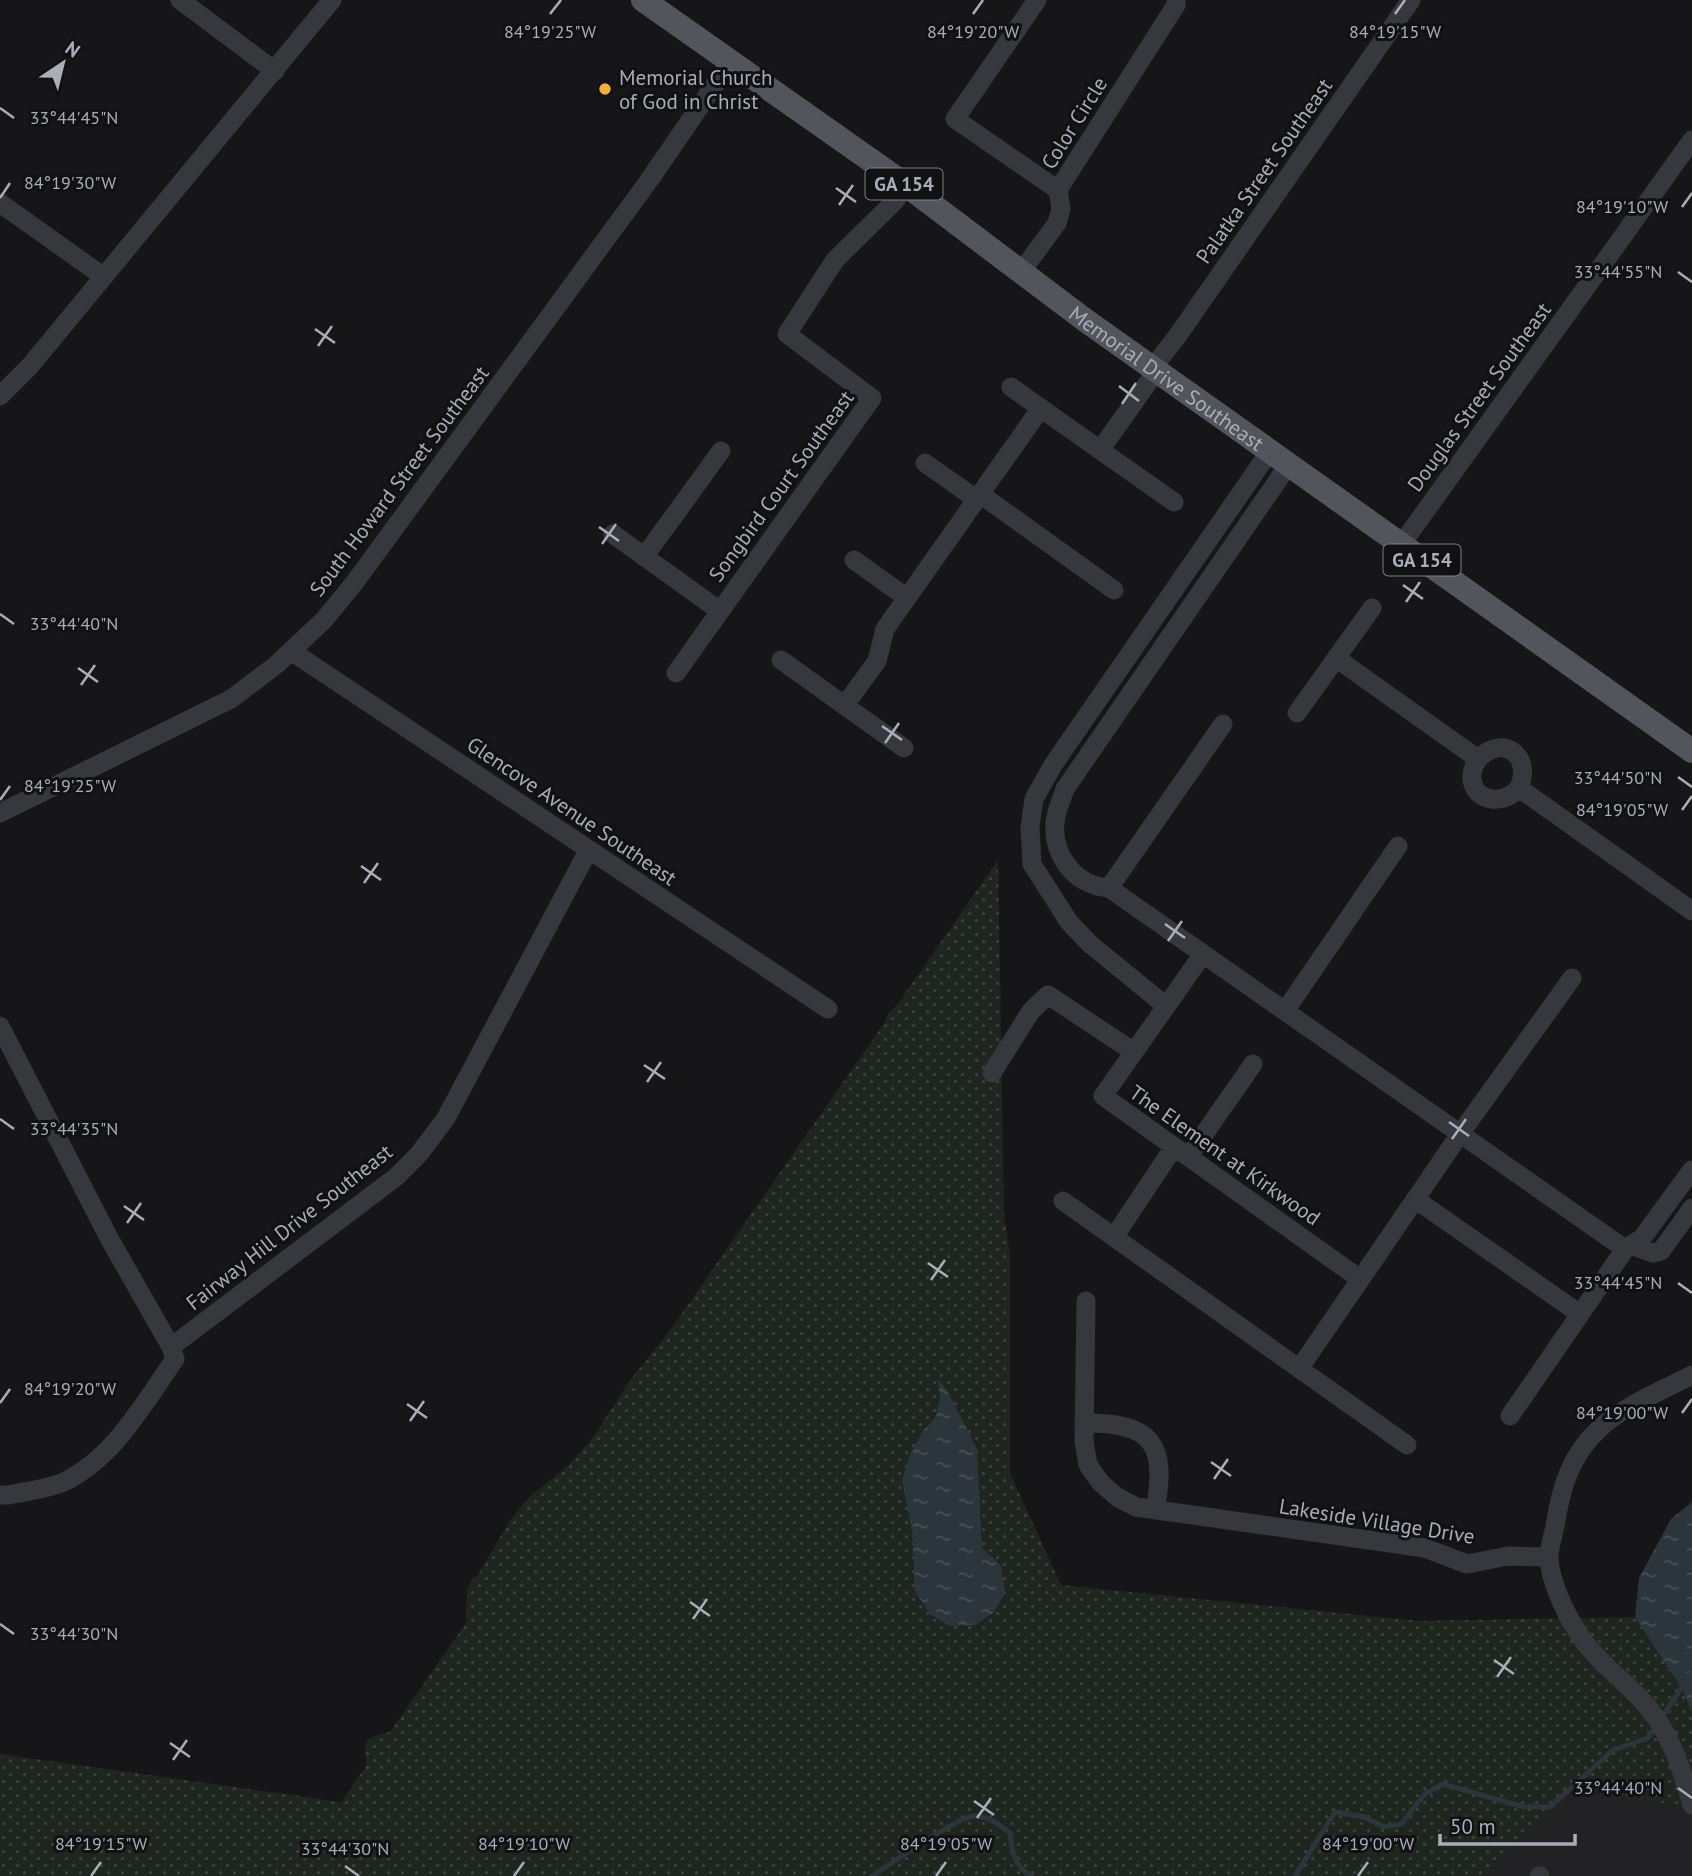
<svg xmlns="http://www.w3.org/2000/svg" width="1692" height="1876" font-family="'PT Sans',sans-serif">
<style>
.built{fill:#222225}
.grass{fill:url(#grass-dots)}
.water{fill:url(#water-ripples)}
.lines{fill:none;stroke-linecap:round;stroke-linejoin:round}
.stream{stroke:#2c353c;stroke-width:5}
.minor{stroke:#37383d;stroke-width:19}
.major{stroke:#53555c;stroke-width:24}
.ticks{fill:none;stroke:#a8adb8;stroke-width:2.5}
.poi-dot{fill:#f2b134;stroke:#111113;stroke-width:2.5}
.labels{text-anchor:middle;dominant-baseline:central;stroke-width:6;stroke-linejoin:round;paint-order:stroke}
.shield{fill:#111113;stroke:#7b7e86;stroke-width:2}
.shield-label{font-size:19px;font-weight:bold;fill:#a8adb8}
.poi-label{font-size:21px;fill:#a8adb8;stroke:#111113;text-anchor:start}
.street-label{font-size:21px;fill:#a8adb8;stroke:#111113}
.ticks-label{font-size:18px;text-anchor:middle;fill:#a8adb8;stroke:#111113;stroke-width:6;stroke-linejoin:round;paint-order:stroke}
</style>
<defs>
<pattern id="grass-dots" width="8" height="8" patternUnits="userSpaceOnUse" patternTransform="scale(1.75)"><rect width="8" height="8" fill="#1e261f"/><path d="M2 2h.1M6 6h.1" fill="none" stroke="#3c433d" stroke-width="1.8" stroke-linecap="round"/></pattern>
<pattern id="water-ripples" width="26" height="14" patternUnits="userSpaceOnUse" patternTransform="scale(1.75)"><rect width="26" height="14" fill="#2c353c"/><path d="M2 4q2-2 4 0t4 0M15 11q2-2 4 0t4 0" fill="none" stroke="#485056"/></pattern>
</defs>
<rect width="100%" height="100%" fill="#161618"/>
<!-- built -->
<path class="built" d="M 1578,1785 L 1692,1809 L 1692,1876 L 1486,1876 Z"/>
<!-- grass -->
<path class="grass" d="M 998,860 L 1004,1216 L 1010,1254 L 1010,1473 L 1061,1585 L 1420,1621 L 1635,1617 L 1683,1691 L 1692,1712 L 1692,1809 L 1578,1786 L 1486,1876 L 0,1876 L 0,1754 L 341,1802 L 367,1765 C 363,1740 364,1738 390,1732 L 466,1623 L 467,1590 L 471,1581 L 478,1575 L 510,1520 L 530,1496 L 569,1465 L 594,1436 L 628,1383 L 671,1329 L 885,1022 L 889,1012 L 897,1005 Z"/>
<!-- water -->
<path class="water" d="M 938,1380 L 947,1390 L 977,1449 L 982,1548 L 1001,1565 L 1005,1593 L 994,1612 L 975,1625 L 949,1626 L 930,1614 L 915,1591 L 912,1530 L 902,1480 L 910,1455 L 922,1432 L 936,1417 L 940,1398 Z
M 1692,1502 L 1692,1712 L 1683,1691 L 1635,1617 L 1639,1578 L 1671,1519 Z"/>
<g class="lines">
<!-- stream -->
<path class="stream" d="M 1661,1719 L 1692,1672
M 872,1876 C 891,1864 959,1815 976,1816 C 990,1817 999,1825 1010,1833 C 1012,1852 1014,1867 1032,1876
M 1295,1876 L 1335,1812 L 1364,1817 L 1384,1827 L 1401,1824 L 1425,1794 L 1443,1784 L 1524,1807 L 1550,1807 L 1613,1750 L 1648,1738 L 1655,1727"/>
<!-- minor -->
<path class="minor" d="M 180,0 L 275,71
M 1037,0 L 955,119 L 1058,190
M 0,203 L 104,277
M 1021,272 L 1057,223 L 1061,209 L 1058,190 L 1176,5 L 1176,0
M 1153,367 L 1176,338 L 1411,0
M 1011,387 L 1100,450 L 1157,370
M 0,396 L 30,366 L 332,0
M 1100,450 L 1174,502
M 925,463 L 976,499
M 1289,464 L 1065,789 C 1062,798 1058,807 1056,816 C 1049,851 1073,886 1109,888 L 1625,1249 L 1510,1416
M 980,494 L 1114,590
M 613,534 L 720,611
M 1401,545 L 1692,140
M 644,557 L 721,451
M 854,560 L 907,598
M 291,651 L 828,1009
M 1336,658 L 1478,759 C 1503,733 1533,756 1519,788 L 1692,911
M 781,660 L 904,748
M 676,673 L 872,398 L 787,334 L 835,260 L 894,202 L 906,185
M 845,705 L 877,661 L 885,629 L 1041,408
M 1297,713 L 1372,608
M 1478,759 C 1457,791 1495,814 1519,788
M 0,813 L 231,699 L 276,665 L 324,620 L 355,582 L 650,179 L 731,61
M 1109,888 L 1223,724
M 1203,954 L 1103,1096 L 1360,1279
M 1166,1006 L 1090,944 L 1069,922 L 1032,864 L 1030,827 L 1034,799 L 1053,765 L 1270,451
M 1285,1011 L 1398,846
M 0,1026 L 109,1238 L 171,1347
M 992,1073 L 1031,1011 L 1048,995 L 1134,1052
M 1188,1157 L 1253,1064
M 1415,1199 L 1580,1314
M 1063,1201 L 1407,1445
M 1114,1237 L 1174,1147
M 1631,1245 L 1653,1253 L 1661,1251 L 1692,1208
M 1625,1249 L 1642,1238 L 1692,1170
M 1086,1301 L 1084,1441 L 1088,1465 L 1100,1482 L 1117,1497 L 1136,1507 L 1425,1548 L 1467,1564 L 1508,1556 L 1549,1557
M 1299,1369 L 1460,1134 L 1572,978
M 1692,1375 C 1663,1390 1624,1406 1600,1428 C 1570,1455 1561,1488 1555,1526 C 1553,1536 1549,1548 1549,1557 C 1550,1584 1568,1619 1583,1640 C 1599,1662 1620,1678 1639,1697 C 1668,1726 1681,1766 1692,1805
M 1084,1423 C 1152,1422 1168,1444 1155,1510
M 0,1495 L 8,1495 C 26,1491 50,1489 66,1481 C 116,1455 144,1403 175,1359 L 171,1347 L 396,1177 L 419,1154 L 446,1118 L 588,851
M 1539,1876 L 1540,1876"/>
<!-- major -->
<path class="major" id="s1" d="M 643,0 L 906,185 L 1085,320 L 1692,751"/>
</g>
<!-- ticks -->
<path class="ticks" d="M 550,14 L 561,0M 973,14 L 983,0M 1395,14 L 1405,0M 0,108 L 14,118M 836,188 L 856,202M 0,198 L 10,183M 839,205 L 853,185M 1682,207 L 1692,193M 1678,272 L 1692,282M 315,329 L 335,343M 318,346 L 332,326M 1119,386 L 1139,401M 1122,404 L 1136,383M 599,527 L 619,541M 602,544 L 616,524M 1403,585 L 1423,599M 1406,602 L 1420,582M 0,614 L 14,624M 78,668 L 98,682M 81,685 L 95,665M 882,726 L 902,740M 885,743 L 899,723M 1678,777 L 1692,787M 0,800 L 10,786M 1682,810 L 1692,796M 361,866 L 381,880M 364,883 L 378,863M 1165,924 L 1185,938M 1168,941 L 1182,921M 644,1065 L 665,1079M 647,1082 L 661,1062M 0,1119 L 14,1129M 1449,1122 L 1469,1136M 1452,1139 L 1466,1119M 124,1206 L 144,1220M 127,1223 L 141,1203M 928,1263 L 948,1277M 931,1280 L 945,1260M 1678,1283 L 1692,1293M 0,1403 L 10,1389M 407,1404 L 427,1418M 1682,1413 L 1692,1399M 410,1421 L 424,1401M 1211,1462 L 1231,1476M 1214,1479 L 1228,1459M 690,1602 L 710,1616M 693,1619 L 707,1599M 0,1624 L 14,1634M 1494,1660 L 1514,1674M 1497,1677 L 1511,1657M 170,1743 L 190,1757M 173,1760 L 187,1740M 1678,1788 L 1692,1798M 974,1801 L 994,1815M 977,1818 L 991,1798M 345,1866 L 359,1876M 91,1876 L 101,1862M 514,1876 L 524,1862M 936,1876 L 946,1862M 1358,1876 L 1368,1862"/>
<!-- markers -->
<circle class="poi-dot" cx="605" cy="89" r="7"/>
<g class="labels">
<!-- shield labels -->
<g class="shield">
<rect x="865.5" y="168.5" width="77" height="31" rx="5"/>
<rect x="1383.5" y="544.5" width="77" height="31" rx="5"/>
</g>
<g class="shield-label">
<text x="904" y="184">GA 154</text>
<text x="1422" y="560">GA 154</text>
</g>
<!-- poi labels -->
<g class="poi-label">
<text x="619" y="77">Memorial Church<tspan x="619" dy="24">of God in Christ</tspan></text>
</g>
<!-- street labels -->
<g class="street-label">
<text transform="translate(1074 123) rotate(-58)">Color Circle</text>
<text transform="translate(1264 171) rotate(-55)">Palatka Street Southeast</text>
<text stroke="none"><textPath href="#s1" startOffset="646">Memorial Drive Southeast</textPath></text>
<text transform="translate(1479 397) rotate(-54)">Douglas Street Southeast</text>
<text transform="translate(399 481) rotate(-53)">South Howard Street Southeast</text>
<text transform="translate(781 486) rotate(-54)">Songbird Court Southeast</text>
<text transform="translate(572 811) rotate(34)">Glencove Avenue Southeast</text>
<text transform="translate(1225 1155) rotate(35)">The Element at Kirkwood</text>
<text transform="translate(289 1227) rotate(-38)">Fairway Hill Drive Southeast</text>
<text transform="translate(1377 1521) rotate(9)">Lakeside Village Drive</text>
</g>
</g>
<g class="ticks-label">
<text x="550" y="38">84°19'25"W</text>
<text x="973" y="38">84°19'20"W</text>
<text x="1395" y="38">84°19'15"W</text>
<text x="74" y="124">33°44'45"N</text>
<text x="70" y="189">84°19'30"W</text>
<text x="1622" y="213">84°19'10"W</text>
<text x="1618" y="278">33°44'55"N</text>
<text x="74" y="630">33°44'40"N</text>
<text x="1618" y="784">33°44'50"N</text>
<text x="70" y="792">84°19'25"W</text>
<text x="1622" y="816">84°19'05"W</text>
<text x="74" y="1135">33°44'35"N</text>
<text x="1618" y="1289">33°44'45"N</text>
<text x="70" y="1395">84°19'20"W</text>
<text x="1622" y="1419">84°19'00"W</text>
<text x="74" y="1640">33°44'30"N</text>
<text x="1618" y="1794">33°44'40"N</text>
<text x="101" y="1850">84°19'15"W</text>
<text x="524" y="1850">84°19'10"W</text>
<text x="946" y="1850">84°19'05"W</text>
<text x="1368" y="1850">84°19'00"W</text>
<text x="345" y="1855">33°44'30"N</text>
</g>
<!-- north arrow -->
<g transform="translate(63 63) rotate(35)" stroke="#111113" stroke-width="5" paint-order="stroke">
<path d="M0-5L12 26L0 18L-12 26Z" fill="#a8adb8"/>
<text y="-10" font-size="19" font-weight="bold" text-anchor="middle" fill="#a8adb8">N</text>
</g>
<!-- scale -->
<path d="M1440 1834v10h135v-10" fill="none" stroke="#a8adb8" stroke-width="3.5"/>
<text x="1450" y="1834" font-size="21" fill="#a8adb8" stroke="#111113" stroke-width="5" paint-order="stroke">50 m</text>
</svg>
